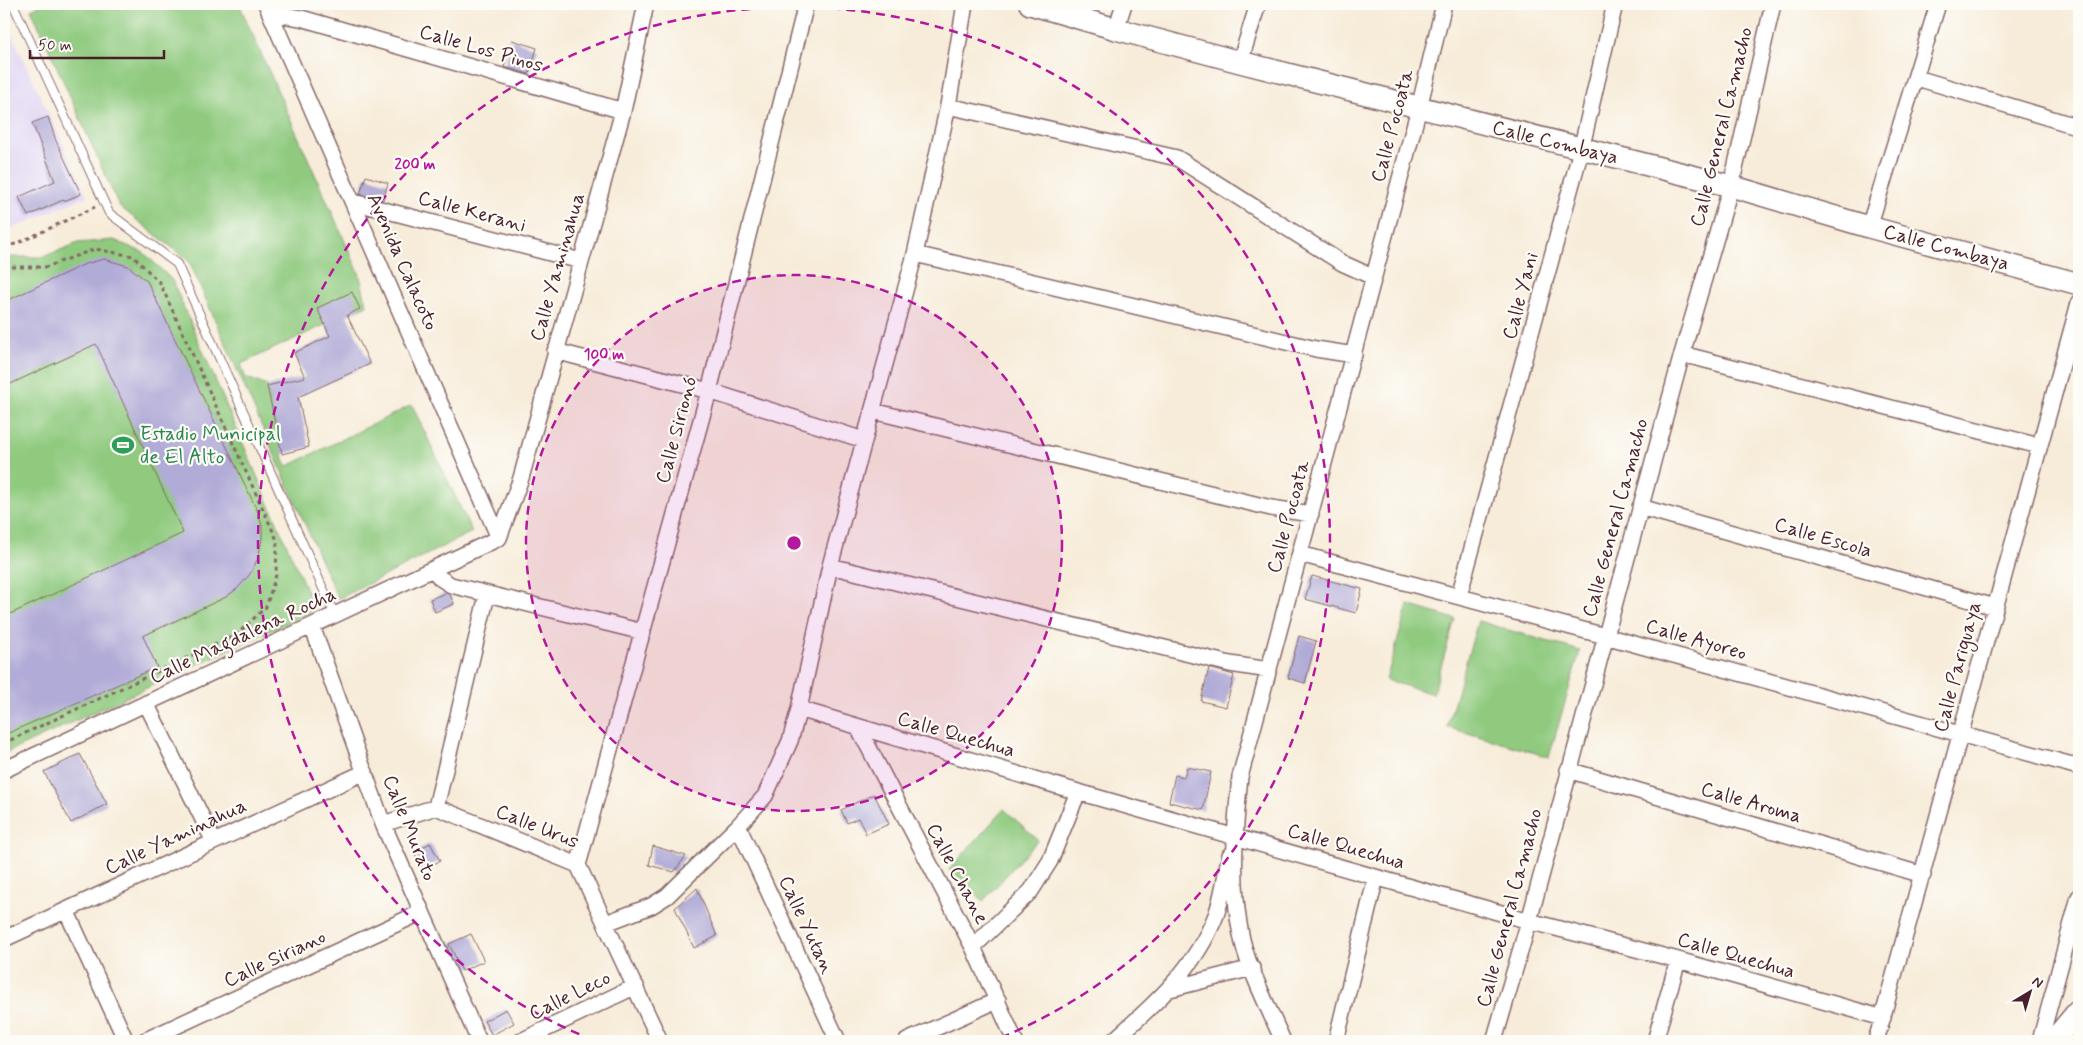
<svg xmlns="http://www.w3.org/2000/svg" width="2083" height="1045" font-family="Mynerve,sans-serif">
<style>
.built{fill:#e0d4f4}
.green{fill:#8fca7f;stroke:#6c7455}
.building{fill:#b1abd7}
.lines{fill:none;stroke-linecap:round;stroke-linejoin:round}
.lane-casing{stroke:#876768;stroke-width:10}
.street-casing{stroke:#876768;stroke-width:18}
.secondary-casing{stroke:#876768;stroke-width:24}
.path{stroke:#876768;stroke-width:3;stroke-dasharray:4 4;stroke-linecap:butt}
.lane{stroke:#fff;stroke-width:8}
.street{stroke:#fff;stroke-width:15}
.secondary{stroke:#fff;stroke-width:21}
.ring{fill:none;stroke:#b5179e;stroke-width:2.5;stroke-dasharray:9 6}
.labels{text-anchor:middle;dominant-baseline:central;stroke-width:4.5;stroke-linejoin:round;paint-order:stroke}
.street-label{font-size:20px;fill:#4a1f2b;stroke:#fdfcf7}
.leisure-label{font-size:20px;fill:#27864d;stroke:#fdfcf7;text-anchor:start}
.centre{fill:#b5179e;stroke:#fdfcf7;stroke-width:2.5}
.ring-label{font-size:15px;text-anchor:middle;font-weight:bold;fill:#b5179e;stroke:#fdfcf7;stroke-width:4.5;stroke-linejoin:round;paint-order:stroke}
</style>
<rect width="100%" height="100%" fill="#fdfcf7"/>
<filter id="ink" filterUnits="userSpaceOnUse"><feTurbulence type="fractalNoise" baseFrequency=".02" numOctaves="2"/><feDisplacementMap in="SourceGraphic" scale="10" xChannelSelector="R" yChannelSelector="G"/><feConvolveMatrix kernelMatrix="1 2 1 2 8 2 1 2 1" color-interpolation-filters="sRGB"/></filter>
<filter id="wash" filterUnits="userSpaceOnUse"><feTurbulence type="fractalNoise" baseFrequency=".0096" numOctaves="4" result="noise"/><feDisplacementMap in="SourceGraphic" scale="20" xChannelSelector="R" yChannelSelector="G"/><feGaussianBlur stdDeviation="1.12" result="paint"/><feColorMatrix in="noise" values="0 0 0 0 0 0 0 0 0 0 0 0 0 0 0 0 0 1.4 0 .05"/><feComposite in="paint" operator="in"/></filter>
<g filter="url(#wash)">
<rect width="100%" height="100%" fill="#f7ecd9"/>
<!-- built -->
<path class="built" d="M 7,24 L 87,196 L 4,232 L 4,26 Z"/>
<!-- green -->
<path class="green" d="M 44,4 L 239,4 L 359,273 L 367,305 L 241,364 L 245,377 L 267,386 L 286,467 L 412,405 L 472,532 L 338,599 L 189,261 L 119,206 L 31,9 Z
M 114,240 L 144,253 L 172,280 L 315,610 L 4,754 L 4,257 L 43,257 L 78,243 Z
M 1408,605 L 1455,619 L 1433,694 L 1386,680 Z
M 1478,621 L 1580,651 L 1549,757 L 1447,727 Z
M 1004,809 L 1038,840 L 983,901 L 949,870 Z"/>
<g id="blocks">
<!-- building -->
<path class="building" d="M 512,40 L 537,48 L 529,74 L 504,67 Z
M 48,117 L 56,141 L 81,194 L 64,201 L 63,200 L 28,216 L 19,197 L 55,181 L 32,123 Z
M 366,176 L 388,183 L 383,200 L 360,194 Z
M 104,259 L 128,266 L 147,281 L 258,512 L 262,526 L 262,539 L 258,558 L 250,574 L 238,588 L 226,597 L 143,636 L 157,667 L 4,735 L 4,617 L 183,533 L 96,344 L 4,387 L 4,302 L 85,264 Z
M 352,292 L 360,309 L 347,315 L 370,364 L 298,397 L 309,447 L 282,454 L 267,386 L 305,377 L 294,353 L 330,336 L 317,308 Z
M 1312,576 L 1362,589 L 1356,613 L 1305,599 Z
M 446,593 L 450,595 L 454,604 L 435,612 L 430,599 Z
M 1299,636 L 1316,641 L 1305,683 L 1288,678 Z
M 1209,668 L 1234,675 L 1226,707 L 1201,701 Z
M 80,754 L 107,804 L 71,823 L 44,772 Z
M 1187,767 L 1211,772 L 1203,810 L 1169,802 L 1175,775 L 1184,777 Z
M 874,794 L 889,824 L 866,834 L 858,818 L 847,823 L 841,810 Z
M 430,843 L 440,861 L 423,869 L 414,852 Z
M 653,846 L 686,856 L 674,872 L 649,865 Z
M 697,888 L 717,936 L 694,948 L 675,908 Z
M 471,934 L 484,961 L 462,971 L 449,944 Z
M 506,1009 L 514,1023 L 492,1035 L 484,1021 Z"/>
</g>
</g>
<g filter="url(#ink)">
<use href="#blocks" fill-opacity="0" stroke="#876768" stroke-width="1"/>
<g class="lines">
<!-- lane casing -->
<g class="lane-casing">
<path id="lane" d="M 13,4 L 109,213 L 177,264 L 335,615"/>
</g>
<!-- street casing -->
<g class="street-casing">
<path id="street" d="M 266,4 L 499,538
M 270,13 L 301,18 L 623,111
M 1116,29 L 1124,4
M 1240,62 L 1258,4
M 1917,78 L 2079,127
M 948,106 L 1177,158 L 1342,263 L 1373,277
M 353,202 L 581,261
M 1869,227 L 1938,4
M 915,254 L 1316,349 L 1354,355
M 555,351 L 709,391 L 864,440
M 1682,354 L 2039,446
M 873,411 L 1271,508 L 1311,514
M 1640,507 L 1995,607
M 499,538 L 521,478 L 623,111 L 646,4
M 1300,554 L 1605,636 L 2079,767
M 830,566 L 1230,664 L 1269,670
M 433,569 L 440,578 L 451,585 L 643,632
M 1459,596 L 1581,150 L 1615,4
M 312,626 L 383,824 L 479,1041
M 146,703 L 214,842
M 799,709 L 1078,792 L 1529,921 L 1678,960 L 1883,1018
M 858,727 L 973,947 L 1015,1041
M 4,770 L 499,538
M 1568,770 L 1923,875
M 436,807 L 487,595
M 383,824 L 436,807 L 578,865 L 660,1041
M 738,826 L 838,1041
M 578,865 L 709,391 L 806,4
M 66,910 L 126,1041
M 606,923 L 651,906 L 667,896 L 738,826 L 765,796 L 790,741 L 799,709 L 830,566 L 915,254 L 948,106 L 965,4
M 4,939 L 365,772
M 973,947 L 1031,891 L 1050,861 L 1078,792
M 1170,989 L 1252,968
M 144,1041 L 422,912
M 521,1041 L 636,986
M 907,1041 L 998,1000
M 1113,1041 C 1155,1004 1195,969 1216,915 C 1223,896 1225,874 1230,855
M 1283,1041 C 1271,1014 1258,987 1248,960 C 1229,906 1234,833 1240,777 L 1419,108 L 1444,4
M 1336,1041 L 1376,877
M 1494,1041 L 1529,921 L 1682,354 L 1731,186 L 1773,4
M 1655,1041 L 1678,960
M 1876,1041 L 2079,303
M 2040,1041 L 2079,897"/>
</g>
<!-- secondary casing -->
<g class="secondary-casing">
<path id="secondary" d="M 1030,4 L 1116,29 L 1240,62 L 1731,186 L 1869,227 L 2079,284
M 2053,1041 L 2079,1010"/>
</g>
<!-- path -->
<path class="path" d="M 4,246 L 16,244 L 95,207
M 4,267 L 46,267 L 95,249 L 133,256 L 160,283 L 277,540 L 276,575 L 266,607 L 236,635 L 4,743"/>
<!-- lane -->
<use href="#lane" class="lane"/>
<!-- street -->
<use href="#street" class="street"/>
<!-- secondary -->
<use href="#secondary" class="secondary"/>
</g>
</g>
<!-- distance rings -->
<circle cx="794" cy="543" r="268" fill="#b5179e" fill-opacity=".12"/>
<g class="ring">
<circle cx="794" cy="543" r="268"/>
<path d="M593 1040A536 536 0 1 1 995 1040"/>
</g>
<!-- icons -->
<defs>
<g id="stadium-bare" transform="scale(1.725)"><path d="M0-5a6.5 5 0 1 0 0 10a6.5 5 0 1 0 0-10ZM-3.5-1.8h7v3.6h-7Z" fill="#2e9e5b" stroke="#fdfcf7" stroke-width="2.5" paint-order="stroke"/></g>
</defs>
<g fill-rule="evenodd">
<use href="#stadium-bare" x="123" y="445"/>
</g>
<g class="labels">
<!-- street labels -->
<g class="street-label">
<text transform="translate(481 49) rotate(16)">Calle Los Pinos</text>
<text transform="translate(1393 126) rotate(-75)">Calle Pocoata</text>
<text transform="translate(1722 127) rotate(-76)">Calle General Camacho</text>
<text transform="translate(1555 143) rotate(14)">Calle Combaya</text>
<text transform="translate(472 212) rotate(15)">Calle Kerani</text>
<text transform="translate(1946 248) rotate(15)">Calle Combaya</text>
<text transform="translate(402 262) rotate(66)">Avenida Calacoto</text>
<text transform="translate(558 267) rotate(-74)">Calle Yaminahua</text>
<text transform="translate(1521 296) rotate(-75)">Calle Yani</text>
<text transform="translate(677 430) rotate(-75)">Calle Sirionó</text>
<text transform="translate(1289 517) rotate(-75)">Calle Pocoata</text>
<text transform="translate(1616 518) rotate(-75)">Calle General Camacho</text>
<text transform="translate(1823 538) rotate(16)">Calle Escola</text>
<text transform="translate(243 636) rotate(-25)">Calle Magdalena Rocha</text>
<text transform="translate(1696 640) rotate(16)">Calle Ayoreo</text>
<text transform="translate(1958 667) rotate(-75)">Calle Pariguaya</text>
<text transform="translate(956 735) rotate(16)">Calle Quechua</text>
<text transform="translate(1751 803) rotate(16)">Calle Aroma</text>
<text transform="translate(537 827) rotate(22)">Calle Urus</text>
<text transform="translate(409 828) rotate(68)">Calle Murato</text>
<text transform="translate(176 837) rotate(-25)">Calle Yaminahua</text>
<text transform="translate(1346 847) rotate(16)">Calle Quechua</text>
<text transform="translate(957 874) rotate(62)">Calle Chane</text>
<text transform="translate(1510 908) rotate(-75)">Calle General Camacho</text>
<text transform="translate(806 925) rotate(65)">Calle Yutan</text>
<text transform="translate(1736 956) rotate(16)">Calle Quechua</text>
<text transform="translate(275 959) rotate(-25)">Calle Siriano</text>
<text transform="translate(570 996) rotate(-26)">Calle Leco</text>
</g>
<!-- leisure labels -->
<g class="leisure-label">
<text x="140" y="434">Estadio Municipal<tspan x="140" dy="23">de El Alto</tspan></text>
</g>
</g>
<circle cx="794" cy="543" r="8" class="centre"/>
<g class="ring-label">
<text x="415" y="169">200 m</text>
<text x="604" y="359">100 m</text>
</g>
<!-- margin -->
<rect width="2083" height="1045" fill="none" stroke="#fdfcf7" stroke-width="20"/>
<!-- north arrow -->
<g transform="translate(2030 992) rotate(38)" stroke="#fdfcf7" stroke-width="4" paint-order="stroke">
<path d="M0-4L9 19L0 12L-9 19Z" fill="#4a1f2b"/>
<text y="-8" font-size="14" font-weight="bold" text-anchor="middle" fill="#4a1f2b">N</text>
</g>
<!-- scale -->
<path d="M30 50v8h134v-8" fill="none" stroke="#4a1f2b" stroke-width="2.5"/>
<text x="38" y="50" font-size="15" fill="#4a1f2b" stroke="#fdfcf7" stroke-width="4" paint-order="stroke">50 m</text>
</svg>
